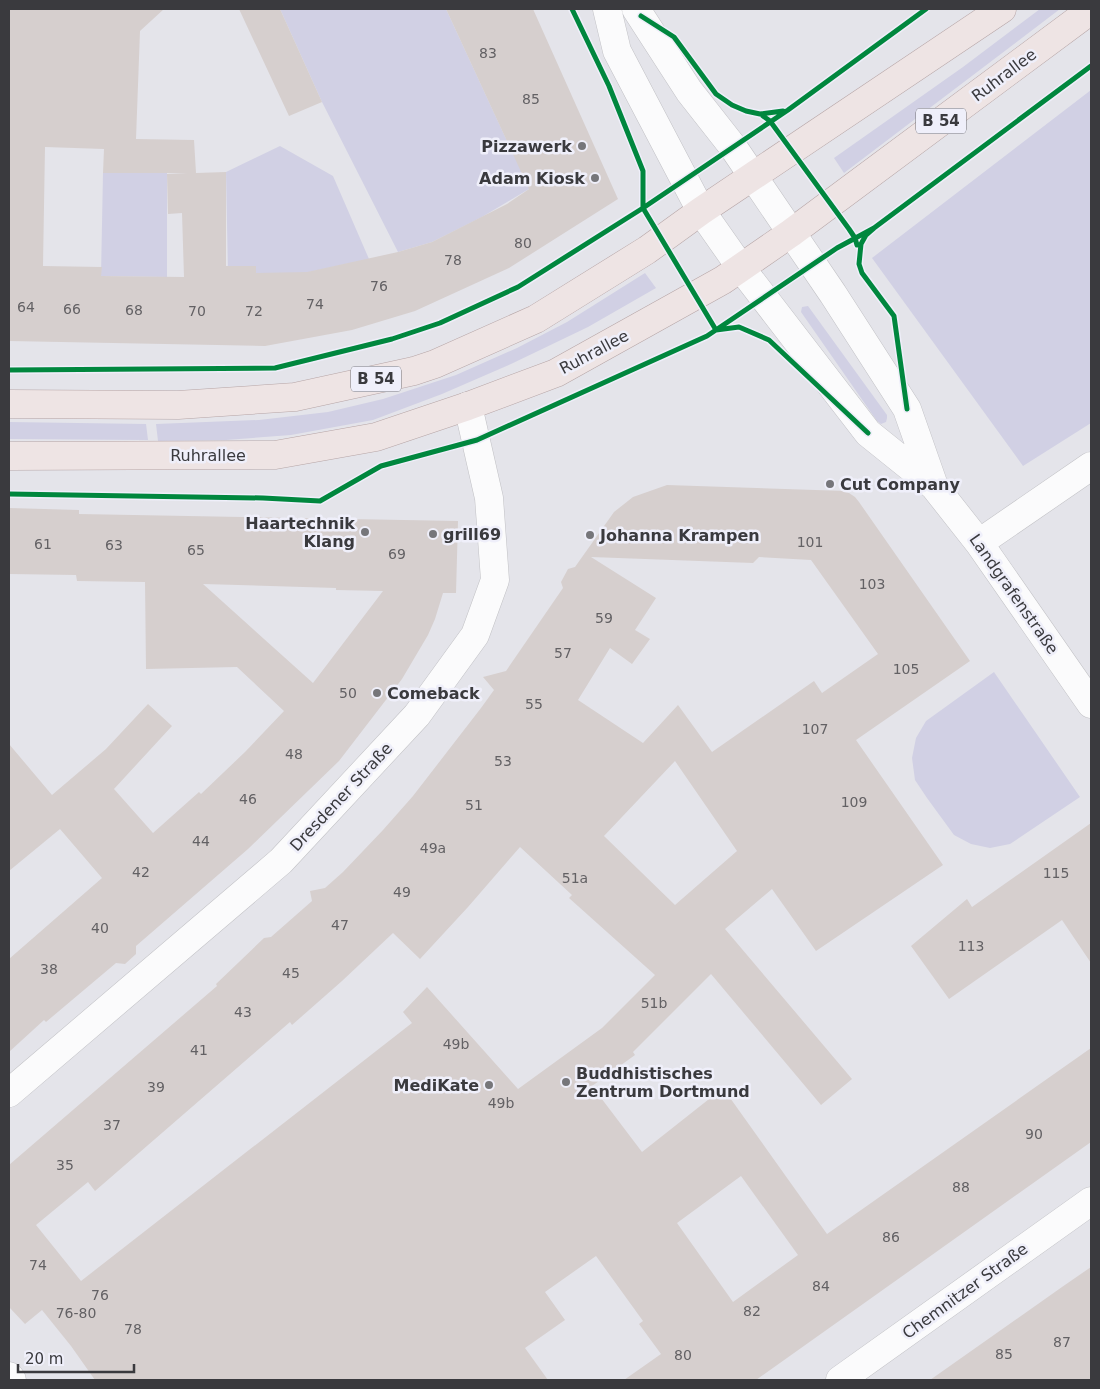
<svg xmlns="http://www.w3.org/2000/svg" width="1100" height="1389" font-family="'DejaVu Sans',sans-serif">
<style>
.green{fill:#d1d0e4}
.building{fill:#d6cfce;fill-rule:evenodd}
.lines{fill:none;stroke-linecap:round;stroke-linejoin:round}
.minor-casing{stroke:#c1c1c5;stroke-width:29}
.tertiary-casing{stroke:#c1c1c5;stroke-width:29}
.primary-casing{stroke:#b6a5a6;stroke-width:29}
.minor{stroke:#fbfbfc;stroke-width:28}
.tertiary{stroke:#fbfbfc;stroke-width:28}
.primary{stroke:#eee4e4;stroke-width:28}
.cycleway-casing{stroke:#efeffa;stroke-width:8}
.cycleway{stroke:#00873e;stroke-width:5}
.poi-dot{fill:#76767a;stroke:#efeffa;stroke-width:2}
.labels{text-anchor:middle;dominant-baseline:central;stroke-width:5;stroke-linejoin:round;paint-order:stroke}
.number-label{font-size:14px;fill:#636164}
.shield{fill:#efeffa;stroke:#707076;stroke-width:1}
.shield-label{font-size:15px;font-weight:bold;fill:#3a3a3e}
.street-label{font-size:16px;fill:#3a3a3e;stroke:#efeffa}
.poi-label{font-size:16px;font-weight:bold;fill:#3a3a3e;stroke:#efeffa;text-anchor:start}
</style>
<rect width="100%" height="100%" fill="#e4e4ea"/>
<!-- green -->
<path class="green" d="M 280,9 L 446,9 L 513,154 L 539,183 L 482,217 L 432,242 L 398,252 L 322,102 Z
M 1040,9 L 1060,9 L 844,173 L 834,158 L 963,67 Z
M 1091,90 L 1091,423 L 1023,466 L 872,258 Z
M 280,146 L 333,176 L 369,259 L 282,278 L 256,273 L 256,266 L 232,266 L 228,274 L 226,172 Z
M 103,173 L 167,173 L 167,277 L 101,276 Z
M 645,273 L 656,288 L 588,327 L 511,364 L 442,394 L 373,420 L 291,435 L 226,440 L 158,441 L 156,424 L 259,420 L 328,412 L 383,399 L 456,375 L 517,348 L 567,322 Z
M 808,306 L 887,415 L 887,418 L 886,422 L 881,424 L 877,421 L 801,312 L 802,307 Z
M 9,422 L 146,424 L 148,440 L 9,439 Z
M 994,672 L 1080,797 L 1010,844 L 990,848 L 971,844 L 954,835 L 927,798 L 915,780 L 912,758 L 916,738 L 926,721 Z"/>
<!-- building -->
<path class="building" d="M 9,9 L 164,9 L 140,31 L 136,139 L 194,140 L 196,173 L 226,172 L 226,266 L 256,266 L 256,273 L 307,272 L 398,252 L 432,242 L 507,204 L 529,189 L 446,9 L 533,9 L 618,199 L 509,268 L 415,311 L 352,330 L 265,346 L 9,341 ZM 45,147 L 104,149 L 103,173 L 187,173 L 167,174 L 168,214 L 182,213 L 184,277 L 101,276 L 102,267 L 43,266 Z
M 239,9 L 280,9 L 322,102 L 289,116 Z
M 667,485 L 846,491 L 855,497 L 859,502 L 970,661 L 856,740 L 943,865 L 816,951 L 772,889 L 725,929 L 852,1079 L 821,1105 L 711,974 L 633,1052 L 635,1055 L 592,1086 L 642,1152 L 723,1088 L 827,1234 L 1091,1048 L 1091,1142 L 756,1380 L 624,1380 L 661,1354 L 639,1324 L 643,1321 L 596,1256 L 545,1292 L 565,1320 L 525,1348 L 548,1380 L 95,1380 L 71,1346 L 42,1310 L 25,1324 L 9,1307 L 9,1165 L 217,986 L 216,984 L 264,938 L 271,937 L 312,901 L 310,891 L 325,888 L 343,872 L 383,830 L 413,796 L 481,708 L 494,690 L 483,677 L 506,671 L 563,588 L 561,582 L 568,569 L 575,567 L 614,512 L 633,497 ZM 591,557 L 753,563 L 759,557 L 811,560 L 878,654 L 822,693 L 814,681 L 712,752 L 678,705 L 643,743 L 578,700 L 610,648 L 632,664 L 650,639 L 635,630 L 656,598 ZM 675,761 L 737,851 L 675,905 L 604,836 ZM 520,847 L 572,895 L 569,898 L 655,975 L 602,1028 L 518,1089 L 427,987 L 403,1012 L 412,1023 L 81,1281 L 36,1225 L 88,1182 L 95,1191 L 290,1022 L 292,1025 L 342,981 L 393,933 L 420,959 L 468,907 ZM 741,1176 L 798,1255 L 733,1302 L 677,1223 Z
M 9,508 L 79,510 L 79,514 L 458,521 L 456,593 L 443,593 L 435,619 L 428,635 L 402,679 L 339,761 L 248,849 L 136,946 L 136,954 L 125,964 L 116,963 L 46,1022 L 44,1020 L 9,1052 L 9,959 L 102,878 L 60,829 L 9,871 L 9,744 L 52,795 L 106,749 L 148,704 L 172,726 L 114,789 L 153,833 L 199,792 L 201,794 L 245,752 L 284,711 L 237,667 L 146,669 L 145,582 L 77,581 L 76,575 L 9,574 ZM 203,584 L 336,588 L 336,590 L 383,591 L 313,683 Z
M 1091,823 L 1091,963 L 1062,920 L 949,999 L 911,946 L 967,899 L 972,907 Z
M 1091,1267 L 1091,1380 L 930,1380 L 1062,1287 Z"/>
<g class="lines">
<!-- minor casing -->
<g class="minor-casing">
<path id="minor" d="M 607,9 L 617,51 L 701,211 L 741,268 L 868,433 L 934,486 L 979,543 L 1091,704
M 636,9 L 689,91 L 733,147 L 833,294 L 907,409 L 934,486
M 979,543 L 1091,466
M 9,1093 L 281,861 L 417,715 L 475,635 L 495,580 L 489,498 L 468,406
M 840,1380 L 1091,1201"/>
</g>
<!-- tertiary casing -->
<g class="tertiary-casing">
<path id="tertiary" d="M 9,1376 L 12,1380"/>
</g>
<!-- primary casing -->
<g class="primary-casing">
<path id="primary" d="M 9,404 L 178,405 L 295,397 L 414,371 L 435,364 L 536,319 L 647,250 L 701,211 L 1002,9
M 9,456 L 275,455 L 376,437 L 468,406 L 556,373 L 723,280 L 791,233 L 1091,10"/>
</g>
<!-- minor -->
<use href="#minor" class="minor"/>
<!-- tertiary -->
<use href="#tertiary" class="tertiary"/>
<!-- primary -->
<use href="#primary" class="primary"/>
<!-- cycleway casing -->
<g class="cycleway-casing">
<path id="cycleway" d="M 572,9 L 609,86 L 643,171 L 643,208 L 716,330 L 739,327 L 769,340 L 868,433
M 641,16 L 674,37 L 716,94 L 732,105 L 746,111 L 760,114 L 783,111
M 763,116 L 770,121 L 849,229 L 855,238 L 857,245
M 9,370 L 275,368 L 392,339 L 440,323 L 518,287 L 643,208 L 788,110 L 926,9
M 907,409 L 894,316 L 862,273 L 859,264 L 861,244 L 866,235 L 874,228 L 1091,66
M 9,494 L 263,498 L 320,501 L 381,466 L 477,440 L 707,336 L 837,248 L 874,228"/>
</g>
<!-- cycleway -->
<use href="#cycleway" class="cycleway"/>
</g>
<!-- markers -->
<g class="poi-dot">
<circle cx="582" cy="146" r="5"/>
<circle cx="595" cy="178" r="5"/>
<circle cx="830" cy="484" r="5"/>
<circle cx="365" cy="532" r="5"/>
<circle cx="433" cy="534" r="5"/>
<circle cx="590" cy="535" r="5"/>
<circle cx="377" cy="693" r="5"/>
<circle cx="566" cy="1082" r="5"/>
<circle cx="489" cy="1085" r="5"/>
</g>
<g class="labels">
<!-- number labels -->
<g class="number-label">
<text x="488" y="53">83</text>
<text x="531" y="99">85</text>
<text x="523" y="243">80</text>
<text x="453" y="260">78</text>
<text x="379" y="286">76</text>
<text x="315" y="304">74</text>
<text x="26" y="307">64</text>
<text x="72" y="309">66</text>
<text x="134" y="310">68</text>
<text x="197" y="311">70</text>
<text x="254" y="311">72</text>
<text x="810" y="542">101</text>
<text x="43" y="544">61</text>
<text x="114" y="545">63</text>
<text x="196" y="550">65</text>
<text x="397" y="554">69</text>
<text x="872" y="584">103</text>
<text x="604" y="618">59</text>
<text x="563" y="653">57</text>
<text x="906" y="669">105</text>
<text x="348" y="693">50</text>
<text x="534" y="704">55</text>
<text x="815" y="729">107</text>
<text x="294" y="754">48</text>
<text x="503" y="761">53</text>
<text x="248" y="799">46</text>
<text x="854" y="802">109</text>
<text x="474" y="805">51</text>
<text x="201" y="841">44</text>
<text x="433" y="848">49a</text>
<text x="141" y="872">42</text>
<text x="1056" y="873">115</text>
<text x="575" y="878">51a</text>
<text x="402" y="892">49</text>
<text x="340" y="925">47</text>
<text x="100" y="928">40</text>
<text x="971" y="946">113</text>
<text x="49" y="969">38</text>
<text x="291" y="973">45</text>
<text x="654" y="1003">51b</text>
<text x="243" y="1012">43</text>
<text x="456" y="1044">49b</text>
<text x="199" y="1050">41</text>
<text x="156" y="1087">39</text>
<text x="501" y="1103">49b</text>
<text x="112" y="1125">37</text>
<text x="1034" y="1134">90</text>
<text x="65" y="1165">35</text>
<text x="961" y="1187">88</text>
<text x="891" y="1237">86</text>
<text x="38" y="1265">74</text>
<text x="821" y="1286">84</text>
<text x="100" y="1295">76</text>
<text x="752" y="1311">82</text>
<text x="76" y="1313">76-80</text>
<text x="133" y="1329">78</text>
<text x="1062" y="1342">87</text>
<text x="1004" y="1354">85</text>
<text x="683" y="1355">80</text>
</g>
<!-- shield labels -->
<g class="shield">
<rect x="916" y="108.5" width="50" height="25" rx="4"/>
<rect x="351" y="366.5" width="50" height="25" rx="4"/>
</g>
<g class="shield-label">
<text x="941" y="121">B 54</text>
<text x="376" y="379">B 54</text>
</g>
<!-- street labels -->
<g class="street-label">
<text transform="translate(1004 75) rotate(-37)">Ruhrallee</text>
<text transform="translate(594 352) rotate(-28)">Ruhrallee</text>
<text x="208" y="455">Ruhrallee</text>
<text transform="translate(1014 594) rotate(55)">Landgrafenstraße</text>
<text transform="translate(341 797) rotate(-47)">Dresdener Straße</text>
<text transform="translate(965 1291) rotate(-36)">Chemnitzer Straße</text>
</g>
<!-- poi labels -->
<g class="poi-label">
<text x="572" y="146" text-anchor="end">Pizzawerk</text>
<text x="585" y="178" text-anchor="end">Adam Kiosk</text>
<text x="840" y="484">Cut Company</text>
<text x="355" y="523" text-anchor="end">Haartechnik<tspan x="355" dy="18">Klang</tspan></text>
<text x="443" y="534">grill69</text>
<text x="600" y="535">Johanna Krampen</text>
<text x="387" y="693">Comeback</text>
<text x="576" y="1073">Buddhistisches<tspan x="576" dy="18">Zentrum Dortmund</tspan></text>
<text x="479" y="1085" text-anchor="end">MediKate</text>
</g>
</g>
<!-- border -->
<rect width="1100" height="1389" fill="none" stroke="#3a3a3e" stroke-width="20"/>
<!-- scale -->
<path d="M18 1364v8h116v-8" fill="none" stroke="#3a3a3e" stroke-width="2.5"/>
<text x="25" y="1364" font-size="15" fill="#3a3a3e" stroke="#efeffa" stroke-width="4" paint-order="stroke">20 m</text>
</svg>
